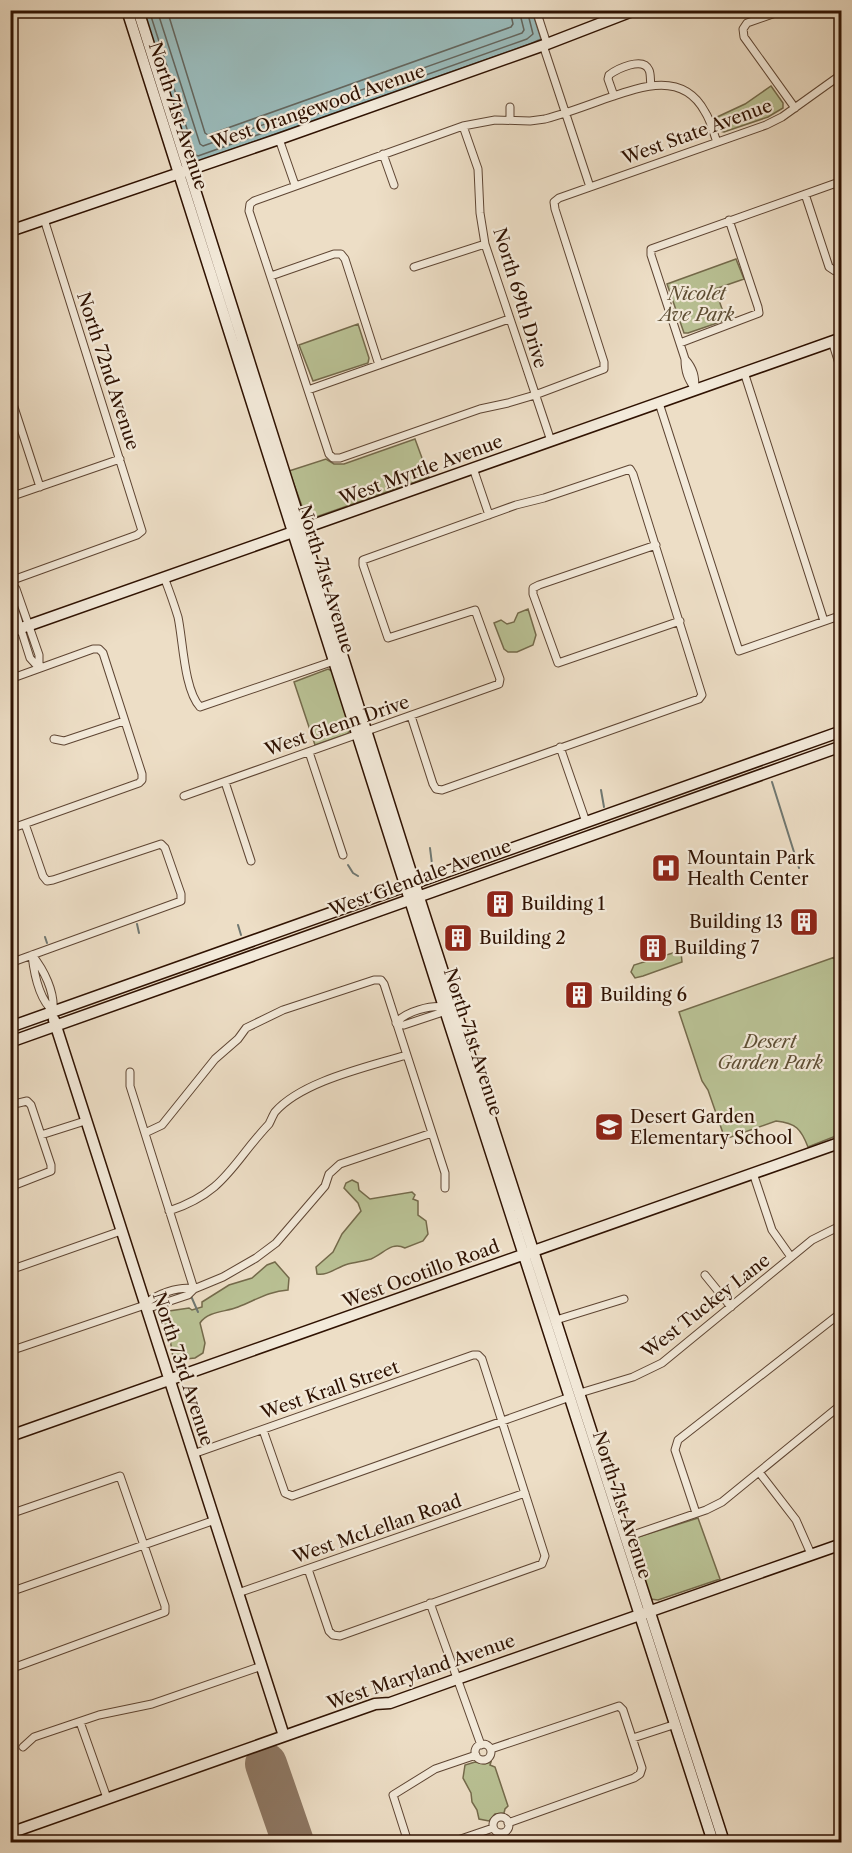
<svg xmlns="http://www.w3.org/2000/svg" width="852" height="1853" font-family="'Libre Caslon Text',serif">
<style>
.green{fill:#b9c194;stroke:#746a4b;stroke-width:1.5}
.water{fill:#9abbbb;stroke:#6f7771;stroke-width:1.5}
.lines{fill:none;stroke-linecap:round;stroke-linejoin:round}
.shore{stroke:#64665e;stroke-width:1.5}
.stream{stroke:#6f7771;stroke-width:2}
.runway{stroke:#8e7864;stroke-width:42}
.street-casing{stroke:#5e4533;stroke-width:9}
.secondary-casing{stroke:#2f1202;stroke-width:13}
.street{stroke:#f3eada;stroke-width:7}
.secondary{stroke:#f3eada;stroke-width:10}
.labels{text-anchor:middle;dominant-baseline:central;stroke-width:4.5;stroke-linejoin:round;paint-order:stroke}
.street-label{font-size:18px;fill:#2f1202;stroke:#f3eada}
.park-label{font-size:18px;font-style:italic;fill:#5f4f35;stroke:#f3eada}
.poi-label{font-size:18px;fill:#2f1202;stroke:#f3eada;text-anchor:start}
</style>
<rect width="100%" height="100%" fill="#eddec6"/>
<filter id="stains"><feTurbulence type="fractalNoise" baseFrequency=".00333" numOctaves="4"/><feColorMatrix values="0 0 0 0 .2 0 0 0 0 .09 0 0 0 0 .02 0 0 0 .5 -.17"/></filter>
<radialGradient id="worn" r=".72"><stop offset=".6" stop-color="#630" stop-opacity="0"/><stop offset="1" stop-color="#630" stop-opacity=".3"/></radialGradient>
<!-- green -->
<path class="green" d="M 771,86 L 783,103 L 783,108 L 768,117 L 724,132 L 720,131 L 715,118 L 745,104 Z
M 736,259 L 744,279 L 715,289 L 726,320 L 688,333 L 684,333 L 667,284 Z
M 358,324 L 369,358 L 368,363 L 313,381 L 299,345 Z
M 415,439 L 429,477 L 316,517 L 306,517 L 289,471 L 326,459 L 334,464 L 344,464 Z
M 528,609 L 536,635 L 533,645 L 517,652 L 508,652 L 504,649 L 494,623 L 501,620 L 507,624 L 514,622 L 518,613 Z
M 328,669 L 332,671 L 351,730 L 347,734 L 315,745 L 294,682 Z
M 676,952 L 681,952 L 682,962 L 643,976 L 635,978 L 631,972 L 634,965 Z
M 835,957 L 842,979 L 841,1134 L 808,1147 C 801,1129 796,1123 776,1121 L 725,1139 L 708,1090 L 702,1081 L 679,1012 Z
M 352,1180 L 358,1183 L 359,1190 L 370,1199 L 412,1192 L 415,1195 L 413,1199 L 418,1201 L 418,1215 L 426,1221 L 428,1234 L 423,1241 L 405,1248 C 391,1241 384,1254 371,1259 C 364,1261 356,1262 348,1264 C 337,1267 328,1276 317,1274 L 316,1267 L 333,1252 L 342,1234 L 361,1211 L 358,1203 L 344,1188 L 346,1183 Z
M 275,1262 L 289,1278 L 288,1290 C 269,1291 256,1300 238,1307 C 226,1312 208,1311 200,1323 L 205,1343 L 203,1353 L 195,1358 L 186,1359 L 182,1354 L 179,1357 L 180,1361 L 173,1357 L 169,1333 L 164,1322 L 165,1316 L 169,1311 L 189,1308 L 192,1310 L 202,1307 L 202,1302 L 229,1285 L 252,1278 L 267,1265 Z
M 698,1518 L 720,1579 L 658,1600 L 650,1599 L 632,1541 L 635,1538 Z
M 475,1762 L 485,1764 L 491,1762 L 490,1765 L 495,1767 L 508,1806 L 505,1809 L 504,1813 L 495,1814 L 489,1821 L 479,1819 L 477,1810 L 472,1802 L 471,1793 L 463,1778 L 465,1765 Z"/>
<!-- water -->
<path class="water" d="M 143,11 L 532,11 L 541,39 L 530,44 L 196,162 L 189,157 Z"/>
<g class="lines">
<!-- shore -->
<path class="shore" d="M 149,10 L 195,154 L 198,156 L 527,39 L 533,34 L 527,10
M 157,10 L 200,144 L 203,146 L 522,33 L 524,30 L 519,10
M 167,10 L 205,133 L 208,135 L 511,27 L 513,24 L 510,10"/>
<!-- stream -->
<path class="stream" d="M 772,782 L 799,868
M 601,790 L 604,807
M 430,848 L 432,864
M 348,865 L 353,873 L 358,876
M 137,924 L 139,933
M 238,925 L 241,935
M 45,937 L 47,943
M 191,1296 L 198,1312"/>
<!-- runway -->
<path class="runway" d="M 266,1764 L 293,1842"/>
<!-- street casing -->
<g class="street-casing">
<path id="street" d="M 536,10 L 547,44
M 784,10 L 747,23 L 743,29 L 744,37 L 795,108
M 543,45 L 590,187
M 614,96 L 608,79 L 609,75 C 617,69 643,56 649,70 C 651,74 650,81 651,85
M 510,120 L 510,107
M 463,126 L 478,169 L 480,213 L 485,244 L 551,441
M 279,139 L 295,185
M 717,142 C 713,132 711,121 705,112 C 682,69 637,88 602,100 C 583,107 564,114 545,119 L 530,121 L 495,120 L 463,126 L 254,201 L 250,204 L 249,211 L 329,454 L 333,458 L 340,458 L 480,409 L 508,403 L 535,395 L 604,369 L 604,362 L 555,209 L 554,202 L 559,198 L 766,125 L 782,117 L 842,74
M 383,154 L 394,185
M 805,194 L 829,267 L 835,271 L 842,269
M 414,267 L 485,244
M 271,276 L 334,254 L 341,254 L 345,259 L 379,365
M 832,341 L 842,373
M 680,343 L 759,313 L 758,307 L 729,220
M 685,359 C 694,369 695,377 695,389
M 744,372 L 824,621
M 695,389 C 688,379 685,372 685,359 L 651,255 L 651,249 L 842,181
M 308,390 L 509,319
M 10,395 L 40,487
M 659,403 L 739,651 L 842,615
M 473,468 L 489,515
M 10,497 L 120,459
M 656,545 L 539,585 L 533,588 L 533,594 L 558,663 L 680,621
M 164,577 C 169,590 174,604 178,617 C 183,640 184,690 200,707 L 334,661
M 10,581 L 137,535 L 142,531 L 44,219
M 10,582 L 16,589 L 39,655 L 39,668
M 10,595 L 30,658 L 39,668
M 10,679 L 93,649 L 99,649 L 103,653 L 142,774 L 142,780 L 139,783 L 10,829
M 54,739 L 64,741 L 124,721
M 560,747 L 586,822
M 309,752 L 343,855
M 225,782 L 251,861
M 184,796 L 499,684 L 500,679 L 475,610 L 388,638 L 363,565 L 363,560 L 516,505 L 544,498 L 630,469 L 633,474 L 702,695 L 699,699 L 442,790 L 436,789 L 433,784 L 411,716
M 32,955 C 44,970 55,992 53,1011
M 32,955 C 34,973 39,999 53,1011
M 10,963 L 181,901 L 181,894 L 165,848 L 161,844 L 53,880 L 47,881 L 43,876 L 25,824
M 396,1023 C 406,1011 431,1005 445,1007
M 396,1023 L 404,1025 L 440,1013 L 444,1007
M 130,1072 L 130,1086 L 194,1289
M 10,1105 L 27,1101 L 31,1105 L 51,1165 L 51,1171 L 10,1187
M 145,1133 L 162,1125 L 215,1059 L 238,1039 L 246,1028 L 283,1010 L 374,980 L 381,980 L 384,984 L 445,1173 L 445,1188
M 41,1135 L 85,1121
M 753,1173 L 772,1230 L 791,1257
M 169,1211 C 226,1192 232,1163 269,1124 C 271,1120 273,1115 275,1112 C 302,1081 368,1067 406,1055
M 10,1270 L 121,1231
M 705,1275 L 731,1307
M 145,1305 C 154,1294 180,1286 194,1289
M 556,1320 L 624,1299
M 10,1351 L 145,1305 L 152,1307 L 188,1295 L 194,1289 L 223,1277 L 256,1258 L 276,1243 L 325,1186 L 329,1174 L 340,1164 L 432,1133
M 580,1393 L 633,1377 L 662,1363 L 812,1240 L 842,1225
M 263,1430 L 285,1493 L 292,1496 L 570,1397
M 193,1454 L 473,1355 L 478,1355 L 482,1359 L 545,1556 L 542,1564 L 340,1636 L 333,1635 L 329,1631 L 308,1569
M 759,1472 L 796,1520 L 811,1554
M 696,1513 L 675,1450 L 678,1440 L 842,1312
M 10,1514 L 120,1476 L 165,1606 L 165,1612 L 10,1669
M 627,1537 L 706,1510 L 722,1502 L 842,1404
M 10,1592 L 215,1520
M 238,1593 L 525,1493
M 430,1603 L 481,1745
M 80,1722 L 107,1798
M 633,1738 L 676,1724
M475 1752a8 8 0 1 1 16 0a8 8 0 1 1-16 0Z
M 23,1747 L 34,1737 L 99,1715 L 152,1704 L 262,1666
M 491,1749 L 619,1706 L 623,1710 L 642,1768 L 640,1774 L 634,1778 L 508,1823
M493 1825a8 8 0 1 1 16 0a8 8 0 1 1-16 0Z
M 408,1842 L 393,1795 L 435,1769 L 476,1755
M 452,1842 L 493,1828"/>
</g>
<!-- secondary casing -->
<g class="secondary-casing">
<path id="secondary" d="M 127,10 L 444,1007 L 713,1842
M 138,10 L 414,882 L 724,1842
M 10,231 L 279,139 L 547,44 L 635,10
M 10,632 L 842,338
M 54,1020 L 284,1736
M 10,1027 L 842,731
M 10,1042 L 842,746
M 10,1436 L 842,1142
M 10,1833 L 375,1704 L 390,1703 L 457,1679 L 842,1544"/>
</g>
<!-- street -->
<use href="#street" class="street"/>
<!-- secondary -->
<use href="#secondary" class="secondary"/>
</g>
<!-- icons -->
<defs>
<g id="hospital-square" transform="scale(1.5)"><rect x="-9" y="-9" width="18" height="18" rx="4" fill="#8f2418" stroke="#f3eada"/><path d="M-5-5h3v3.5h4V-5h3V5h-3V1.5h-4V5h-3Z" fill="#fff"/></g>
<g id="building-square" transform="scale(1.5)"><rect x="-9" y="-9" width="18" height="18" rx="4" fill="#8f2418" stroke="#f3eada"/><path d="M-4-6H4V6H1V3H-1V6H-4ZM-2.5-4.3h1.7v1.8h-1.7ZM.8-4.3h1.7v1.8H.8ZM-2.5-1h1.7V.8h-1.7ZM.8-1h1.7V.8H.8Z" fill="#fff"/></g>
<g id="school-square" transform="scale(1.5)"><rect x="-9" y="-9" width="18" height="18" rx="4" fill="#8f2418" stroke="#f3eada"/><path d="M0-5L7-2L0 1L-7-2ZM-4 1L0 2.5L4 1V4Q0 6-4 4Z" fill="#fff"/></g>
</defs>
<g fill-rule="evenodd">
<use href="#hospital-square" x="666" y="868"/>
<use href="#building-square" x="500" y="904"/>
<use href="#building-square" x="804" y="922"/>
<use href="#building-square" x="458" y="938"/>
<use href="#building-square" x="653" y="948"/>
<use href="#building-square" x="579" y="995"/>
<use href="#school-square" x="609" y="1127"/>
</g>
<g class="labels">
<!-- street labels -->
<g class="street-label">
<text transform="translate(318 107) rotate(-19)">West Orangewood Avenue</text>
<text transform="translate(178 116) rotate(72)">North 71st Avenue</text>
<text transform="translate(697 132) rotate(-20)">West State Avenue</text>
<text transform="translate(520 298) rotate(73)">North 69th Drive</text>
<text transform="translate(108 371) rotate(72)">North 72nd Avenue</text>
<text transform="translate(421 470) rotate(-20)">West Myrtle Avenue</text>
<text transform="translate(326 579) rotate(73)">North 71st Avenue</text>
<text transform="translate(337 726) rotate(-19)">West Glenn Drive</text>
<text transform="translate(420 878) rotate(-20)">West Glendale Avenue</text>
<text transform="translate(473 1042) rotate(72)">North 71st Avenue</text>
<text transform="translate(421 1274) rotate(-20)">West Ocotillo Road</text>
<text transform="translate(706 1306) rotate(-38)">West Tuckey Lane</text>
<text transform="translate(183 1369) rotate(72)">North 73rd Avenue</text>
<text transform="translate(330 1390) rotate(-19)">West Krall Street</text>
<text transform="translate(622 1505) rotate(72)">North 71st Avenue</text>
<text transform="translate(377 1529) rotate(-19)">West McLellan Road</text>
<text transform="translate(421 1672) rotate(-19)">West Maryland Avenue</text>
</g>
<!-- park labels -->
<g class="park-label">
<text x="697" y="294">Nicolet<tspan x="697" dy="21">Ave Park</tspan></text>
<text x="770" y="1042">Desert<tspan x="770" dy="21">Garden Park</tspan></text>
</g>
<!-- poi labels -->
<g class="poi-label">
<text x="687" y="858">Mountain Park<tspan x="687" dy="21">Health Center</tspan></text>
<text x="521" y="904">Building 1</text>
<text x="783" y="922" text-anchor="end">Building 13</text>
<text x="479" y="938">Building 2</text>
<text x="674" y="948">Building 7</text>
<text x="600" y="995">Building 6</text>
<text x="630" y="1117">Desert Garden<tspan x="630" dy="21">Elementary School</tspan></text>
</g>
</g>
<!-- margin -->
<rect width="852" height="1853" fill="none" stroke="#eddec6" stroke-width="36"/>
<rect x="12" y="12" width="828" height="1829" fill="none" stroke="#2f1202" stroke-width="3"/>
<rect x="18" y="18" width="816" height="1817" fill="none" stroke="#2f1202" stroke-width="1.5"/>
<rect width="100%" height="100%" filter="url(#stains)"/>
<rect width="100%" height="100%" fill="url(#worn)"/>
</svg>
